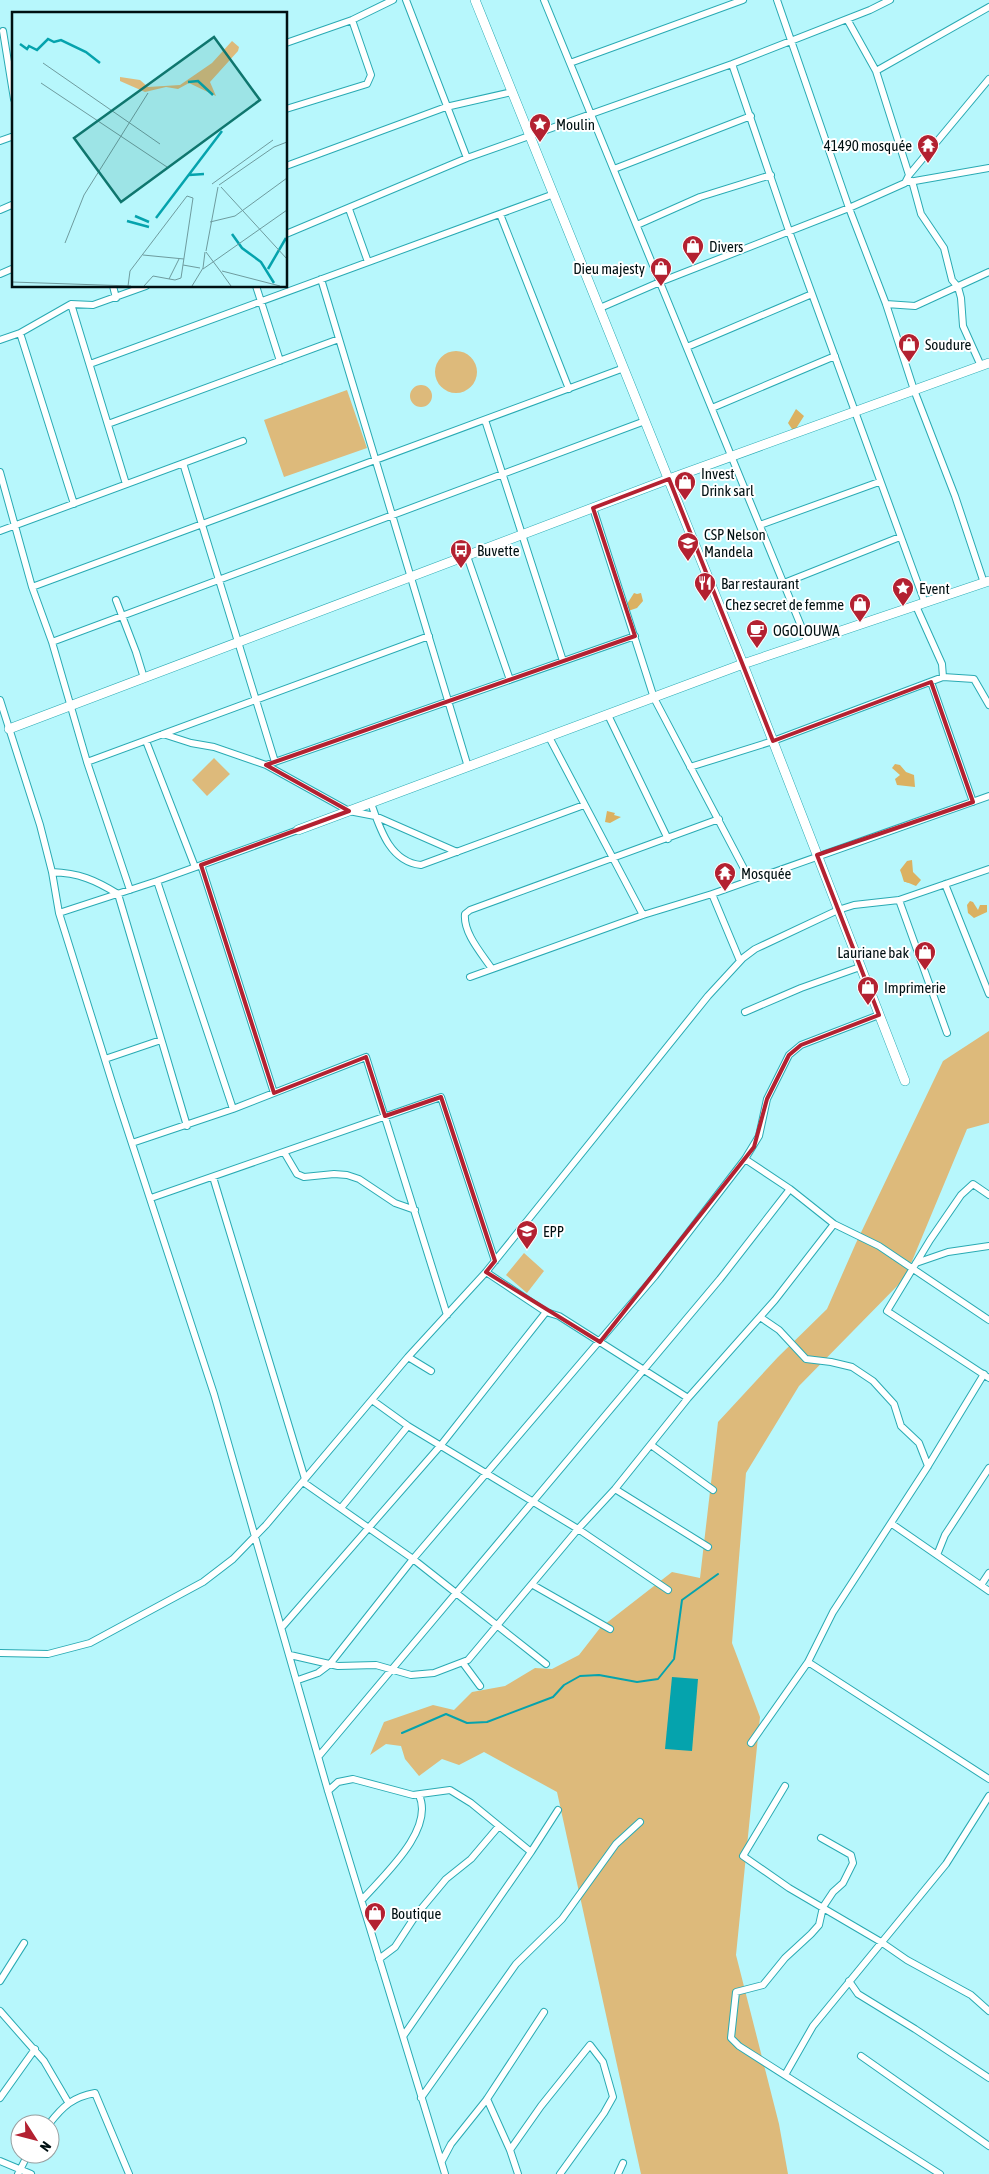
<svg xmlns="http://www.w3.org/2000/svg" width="989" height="2174" font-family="'Asap Condensed',sans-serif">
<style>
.green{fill:#ddba7b}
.forest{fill:#dbb161}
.water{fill:#05a3ad}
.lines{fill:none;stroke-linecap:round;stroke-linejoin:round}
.stream{stroke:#05a3ad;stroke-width:2}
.street-casing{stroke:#29aab3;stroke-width:8}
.secondary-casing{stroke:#29aab3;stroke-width:10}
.street{stroke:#fff;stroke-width:6}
.secondary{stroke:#fff;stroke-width:9}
.marked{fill:none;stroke:#b32131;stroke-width:4;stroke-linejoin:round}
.labels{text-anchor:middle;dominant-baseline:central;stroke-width:4;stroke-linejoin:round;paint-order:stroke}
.poi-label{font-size:15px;fill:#001012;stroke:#fff;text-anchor:start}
.inset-river{fill:none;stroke:#05a3ad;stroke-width:2.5}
.inset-road{fill:none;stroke:#6e9b9e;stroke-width:1}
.view{fill:#0f766e;fill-opacity:0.15;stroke:#0f766e;stroke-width:2.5}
.inset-edge{fill:none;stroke:#001012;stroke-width:2.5}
</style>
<rect width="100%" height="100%" fill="#b7f7fc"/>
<!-- green -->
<path class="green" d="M435 372a21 21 0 1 1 42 0a21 21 0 1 1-42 0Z
M410 396a11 11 0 1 1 22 0a11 11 0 1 1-22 0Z
M 347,390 L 367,448 L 284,477 L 264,420 Z
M 214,758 L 230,774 L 207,796 L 192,780 Z
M 989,1031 L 989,1123 L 967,1129 L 905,1278 L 799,1386 L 746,1473 L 732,1643 L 760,1717 L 736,1955 L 779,2124 L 788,2174 L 641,2174 L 557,1792 L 484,1752 L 459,1765 L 442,1759 L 419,1776 L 405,1759 L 401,1746 L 386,1744 L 370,1755 L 384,1722 L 433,1705 L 454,1710 L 472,1692 L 505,1686 L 535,1668 L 552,1669 L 579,1655 L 600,1628 L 672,1572 L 700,1578 L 718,1422 L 778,1357 L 827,1309 L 856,1243 L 943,1061 Z
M 524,1253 L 544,1271 L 527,1293 L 506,1275 Z"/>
<!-- forest -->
<path class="forest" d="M 796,409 L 804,416 L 795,430 L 792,429 L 788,423 Z
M 634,593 L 637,594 L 641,593 L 643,601 L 637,608 L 628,611 L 627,604 Z
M 895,764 L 900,765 L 906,772 L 914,775 L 915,787 L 897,785 L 895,779 L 900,775 L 892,768 Z
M 607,811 L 615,813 L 614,815 L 621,817 L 610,823 L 605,822 Z
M 912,860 L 913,872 L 921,880 L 916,886 C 899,878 907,888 900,870 L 907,861 Z
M 970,901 L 973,902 L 978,910 L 980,905 L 987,905 L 987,912 L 974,918 L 968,913 L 967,905 Z"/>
<!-- water -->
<path class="water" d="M 672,1677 L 698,1679 L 692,1751 L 665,1749 Z"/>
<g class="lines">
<!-- stream -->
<path class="stream" d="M 402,1733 L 446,1714 L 467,1723 L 487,1722 L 553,1697 L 564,1685 L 580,1676 L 599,1675 L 637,1682 L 658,1679 L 674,1659 L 682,1600 L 718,1574"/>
<!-- street casing -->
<g class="street-casing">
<path id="street" d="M 406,0 L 467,158
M 544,0 L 808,643
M 777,0 L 849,208 L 886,304 L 914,390 L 955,496 L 984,583
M 3,31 L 14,99
M 286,43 L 352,20 L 393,0
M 570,63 L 743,0
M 732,64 L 789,231 L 925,603
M 876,71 L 989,7
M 286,109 L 367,84 L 371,75 L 352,20
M 0,141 L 14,136
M 286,166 L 446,107 L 512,92
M 614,169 L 751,116
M 909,175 L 989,79
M 912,181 L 921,214 L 944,248 L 952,280 L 958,287 L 961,298 L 963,326 L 981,366
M 909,182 L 989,168
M 349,209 L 368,262
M 0,210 L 14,204
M 500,214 L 569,389
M 637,225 L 700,197 L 771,175
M 286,234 L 467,158 L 732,64 L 870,10 L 890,0
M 0,274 L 14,268
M 321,279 L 468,767
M 113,286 L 116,298
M 256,286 L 280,361
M 71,304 L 126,484
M 886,304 L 915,306 L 989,272
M 600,308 L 660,282 L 849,208 L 905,183 L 909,175 L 876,71 L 847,19
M 20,333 L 74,504
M 0,340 L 20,333 L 71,304 L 93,305 L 146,286
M 687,347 L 812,294
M 90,364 L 554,194
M 712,408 L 835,356
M 485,420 L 563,661
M 108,424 L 339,339
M 183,463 L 275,762
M 0,472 L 32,587 L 52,642 L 87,762 L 130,890
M 593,508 L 654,698 L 750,880
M 760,525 L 879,482
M 0,531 L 243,441
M 467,556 L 510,680
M 784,583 L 900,537
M 32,587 L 624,368
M 116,600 L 136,652 L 144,678
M 916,606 L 942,664 L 943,677
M 52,642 L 645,421
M 931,682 L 973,802
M 0,700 L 40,825 L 52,872 L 59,913 L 117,1098 L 214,1394 L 328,1791 L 445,2174
M 608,715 L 668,839
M 163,734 L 191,743 L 214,747 L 266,765 L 349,811 L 375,816 L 457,852
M 549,737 L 643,915
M 146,741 L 195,867
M 87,762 L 429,636
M 266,765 L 635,636
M 690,767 L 773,741 L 943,677 L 974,679 L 989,705
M 371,803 C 380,829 390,862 421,865 L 584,805
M 201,865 L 274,1093
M 52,872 C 79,873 95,880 118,894 L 187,1126
M 157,881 L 233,1109
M 945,884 L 989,994
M 712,894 L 740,961
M 899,900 L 947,1033
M 59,913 L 157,881 L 298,830
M 492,969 C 482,954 463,933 465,914 L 470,910 L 719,819
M 470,977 L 643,915 L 712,894 L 989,796
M 745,1012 L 801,988 L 860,967
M 105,1059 L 161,1040
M 132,1143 L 233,1109 L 366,1057 L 447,1315
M 284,1152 L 297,1174 L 304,1177 L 334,1174 L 347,1175 L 359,1179 L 395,1203 L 415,1210
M 745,1159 L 790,1189 L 834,1224 L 879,1246 L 989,1320
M 213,1177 L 305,1479
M 989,1195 L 973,1184 L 961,1195 L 930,1240 L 887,1311 L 989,1378
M 151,1198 L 441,1097 L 495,1261
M 916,1263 L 948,1252 L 989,1246
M 486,1272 L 546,1312 L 559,1316 L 688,1398
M 760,1317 L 779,1330 L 806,1359 L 831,1362 L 852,1367 L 873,1381 L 894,1404 L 901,1426 L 919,1443 L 928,1466
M 408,1357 L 431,1371
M 984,1374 L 928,1466 L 833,1612 L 808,1662 L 989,1779
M 372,1400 L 408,1426 L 578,1529 L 668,1590
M 651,1445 L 713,1490
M 303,1482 L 413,1559 L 546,1664
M 615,1489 L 708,1547
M 341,1508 L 408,1426
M 892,1524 L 989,1591
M 937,1555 L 945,1535 L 989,1468
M 533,1585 L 610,1629
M 981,1585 L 989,1573
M 282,1627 L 441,1445 L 546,1312
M 0,1653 L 48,1654 L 90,1643 L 203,1582 L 233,1559 L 266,1525 L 408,1357 L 486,1272 L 708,996 L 743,958 L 755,949 L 838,910 L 854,905 L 899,900 L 989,869
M 290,1655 L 338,1666 L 376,1665 L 411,1675 L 434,1673 L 468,1660 L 578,1529 L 615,1489 L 688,1398 L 775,1300 L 834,1224
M 463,1663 L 480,1686
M 298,1680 L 318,1673 L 330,1664 L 413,1559 L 655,1276 L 745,1159 L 759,1136 L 767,1099 L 789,1055 L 801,1045 L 879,1015
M 751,1743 L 808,1662
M 319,1756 L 720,1279 L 790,1189
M 785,1786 L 743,1856 L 789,1888 L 881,1942 L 907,1960 L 971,1995 L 989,2011
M 328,1791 L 338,1782 L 353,1779 L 413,1795 L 450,1790 L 471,1803 L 531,1852 L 404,2035
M 821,1838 L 851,1855 L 853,1863 L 843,1883 L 833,1892 L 823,1907 L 819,1925 L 811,1934 L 785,1958 L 763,1985 L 736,1992 L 731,2038 L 739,2046 L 940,2174
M 531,1852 L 558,1810
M 362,1900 C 383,1876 435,1830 419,1795
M 379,1959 L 395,1947 L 416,1915 L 446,1879 L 471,1859 L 499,1826
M 0,1981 L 24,1943
M 849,1981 L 858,1994 L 915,2029 L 989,2078
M 0,2011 L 44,2061 L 68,2102
M 861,2056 L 989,2146
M 785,2075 L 813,2026 L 946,1864 L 989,1796
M 0,2098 L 35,2049
M 421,2098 L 516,1964 L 562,1919 L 616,1844 L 640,1822
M 487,2099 L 510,2150 L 518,2174
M 49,2124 C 63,2106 73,2097 95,2093 L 129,2174
M 510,2150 L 541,2106 L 590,2045 L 603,2062 L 613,2097 L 604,2113 L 560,2174
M 0,2161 L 31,2174
M 442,2161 L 451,2144 L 487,2099 L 544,2012
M 18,2174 L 28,2154
M 618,2174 L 623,2163"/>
</g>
<!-- secondary casing -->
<g class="secondary-casing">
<path id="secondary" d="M 475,0 L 743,664 L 905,1081
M 9,729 L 669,479 L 989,363
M 298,830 L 743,664 L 989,581"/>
</g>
<!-- street -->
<use href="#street" class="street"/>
<!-- secondary -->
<use href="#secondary" class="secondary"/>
</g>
<!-- marked area -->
<path class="marked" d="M 669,479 L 773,741 L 931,682 L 973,802 L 817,855 L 879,1015 L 801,1045 L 789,1055 L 767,1099 L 754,1147 L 600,1342 L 486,1272 L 495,1261 L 441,1097 L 385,1116 L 366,1057 L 274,1093 L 201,865 L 349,811 L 266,765 L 635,636 L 593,508 Z"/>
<!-- icons -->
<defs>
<g id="sight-pin" transform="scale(1.125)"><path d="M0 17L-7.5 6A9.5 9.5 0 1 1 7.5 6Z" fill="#b32131" stroke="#fff"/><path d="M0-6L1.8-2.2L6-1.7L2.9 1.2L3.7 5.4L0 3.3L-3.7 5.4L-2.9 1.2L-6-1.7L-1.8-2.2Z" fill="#fff"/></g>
<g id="temple-pin" transform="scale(1.125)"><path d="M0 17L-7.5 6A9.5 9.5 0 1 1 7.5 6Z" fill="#b32131" stroke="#fff"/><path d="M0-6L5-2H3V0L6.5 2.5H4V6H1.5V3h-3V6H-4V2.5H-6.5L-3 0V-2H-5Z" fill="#fff"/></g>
<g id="shop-pin" transform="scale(1.125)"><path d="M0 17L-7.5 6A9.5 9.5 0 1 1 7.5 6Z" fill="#b32131" stroke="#fff"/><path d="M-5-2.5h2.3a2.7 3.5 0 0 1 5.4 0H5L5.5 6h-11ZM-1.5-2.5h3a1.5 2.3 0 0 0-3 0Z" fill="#fff"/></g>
<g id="school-pin" transform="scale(1.125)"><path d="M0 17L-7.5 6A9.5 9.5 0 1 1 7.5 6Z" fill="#b32131" stroke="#fff"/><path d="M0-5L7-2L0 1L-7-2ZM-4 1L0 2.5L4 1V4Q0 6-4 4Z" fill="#fff"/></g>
<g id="bus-pin" transform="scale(1.125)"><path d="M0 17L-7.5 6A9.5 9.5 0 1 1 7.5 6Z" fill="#b32131" stroke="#fff"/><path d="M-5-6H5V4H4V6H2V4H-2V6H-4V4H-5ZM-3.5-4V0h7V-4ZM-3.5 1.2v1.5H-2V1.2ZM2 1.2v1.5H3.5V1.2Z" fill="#fff"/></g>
<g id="restaurant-pin" transform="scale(1.125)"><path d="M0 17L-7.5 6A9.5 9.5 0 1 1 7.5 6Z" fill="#b32131" stroke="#fff"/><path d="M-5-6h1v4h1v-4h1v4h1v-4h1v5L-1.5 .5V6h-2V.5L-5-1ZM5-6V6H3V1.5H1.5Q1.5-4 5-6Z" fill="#fff"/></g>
<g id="cafe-pin" transform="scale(1.125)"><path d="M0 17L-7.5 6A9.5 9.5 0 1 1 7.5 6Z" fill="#b32131" stroke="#fff"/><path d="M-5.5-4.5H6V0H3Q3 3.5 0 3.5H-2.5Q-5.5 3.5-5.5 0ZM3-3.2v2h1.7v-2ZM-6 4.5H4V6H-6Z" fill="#fff"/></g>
</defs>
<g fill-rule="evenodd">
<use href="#sight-pin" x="540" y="124"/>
<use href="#temple-pin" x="928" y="145"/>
<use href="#shop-pin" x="693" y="246"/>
<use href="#shop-pin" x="661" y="268"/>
<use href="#shop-pin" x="909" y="344"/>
<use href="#shop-pin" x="685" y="482"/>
<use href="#school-pin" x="688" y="543"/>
<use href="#bus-pin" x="461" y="550"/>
<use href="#restaurant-pin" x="705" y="583"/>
<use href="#sight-pin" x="903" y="588"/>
<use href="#shop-pin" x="860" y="604"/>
<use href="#cafe-pin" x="757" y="630"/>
<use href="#temple-pin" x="725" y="873"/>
<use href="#shop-pin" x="925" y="952"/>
<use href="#shop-pin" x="868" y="987"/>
<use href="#school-pin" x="527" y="1231"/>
<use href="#shop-pin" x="375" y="1913"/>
</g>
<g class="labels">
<!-- poi labels -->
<g class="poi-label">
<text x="556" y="124">Moulin</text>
<text x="912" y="145" text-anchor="end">41490 mosquée</text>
<text x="709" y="246">Divers</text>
<text x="645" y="268" text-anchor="end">Dieu majesty</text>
<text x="925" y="344">Soudure</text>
<text x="701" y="473">Invest<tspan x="701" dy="17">Drink sarl</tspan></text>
<text x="704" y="534">CSP Nelson<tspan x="704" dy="17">Mandela</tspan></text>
<text x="477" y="550">Buvette</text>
<text x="721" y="583">Bar restaurant</text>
<text x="919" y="588">Event</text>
<text x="844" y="604" text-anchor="end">Chez secret de femme</text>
<text x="773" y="630">OGOLOUWA</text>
<text x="741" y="873">Mosquée</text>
<text x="909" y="952" text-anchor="end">Lauriane bak</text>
<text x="884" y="987">Imprimerie</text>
<text x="543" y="1231">EPP</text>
<text x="391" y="1913">Boutique</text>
</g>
</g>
<!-- overview -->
<g transform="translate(12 12)">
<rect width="275" height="275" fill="#b7f7fc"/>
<path d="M 220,29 L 227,35 L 226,39 L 198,70 L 204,84 L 177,71 L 166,77 L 154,75 L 133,80 L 108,69 L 108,65 L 128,68 L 136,75 L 168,73 L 200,51 Z" fill="#ddba7b"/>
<path class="inset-river" d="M 8,32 L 15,37 L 17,34 L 25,38 L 36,27 L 42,30 L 49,28 L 74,40 L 88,51M 176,70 L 186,69 L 201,83M 177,163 L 192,162M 123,204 L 137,210M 144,206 L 210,119M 115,209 L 137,215M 220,222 L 230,236 L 249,250 L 262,271M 256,257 L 274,226"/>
<path class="inset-road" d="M 31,51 L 148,132M 29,71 L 155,155M 200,172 L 261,128M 207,173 L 262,135 L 275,130M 209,175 L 275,247M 198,210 L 223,204 L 275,166M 53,231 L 72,183 L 136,81M 194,239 L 206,175M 194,240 L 209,260M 131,243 L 172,247M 171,253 L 188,256M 191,257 L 275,198M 210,259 L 268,274M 209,260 L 219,274M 157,267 L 167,247M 0,270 L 119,274M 116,274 L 118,259 L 175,184 L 181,186 L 169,266 L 163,268 L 141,264 L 132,274M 180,274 L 191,256 L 193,240"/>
<path class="view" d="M 202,25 L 248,88 L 109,190 L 62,126 Z"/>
<rect width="275" height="275" class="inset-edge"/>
</g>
<!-- north arrow -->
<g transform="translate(35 2139) rotate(126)"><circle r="24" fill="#ffffff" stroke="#999fa0"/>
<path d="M0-4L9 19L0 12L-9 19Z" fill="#b32131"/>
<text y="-8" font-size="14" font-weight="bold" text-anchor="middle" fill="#001012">N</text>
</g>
</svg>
